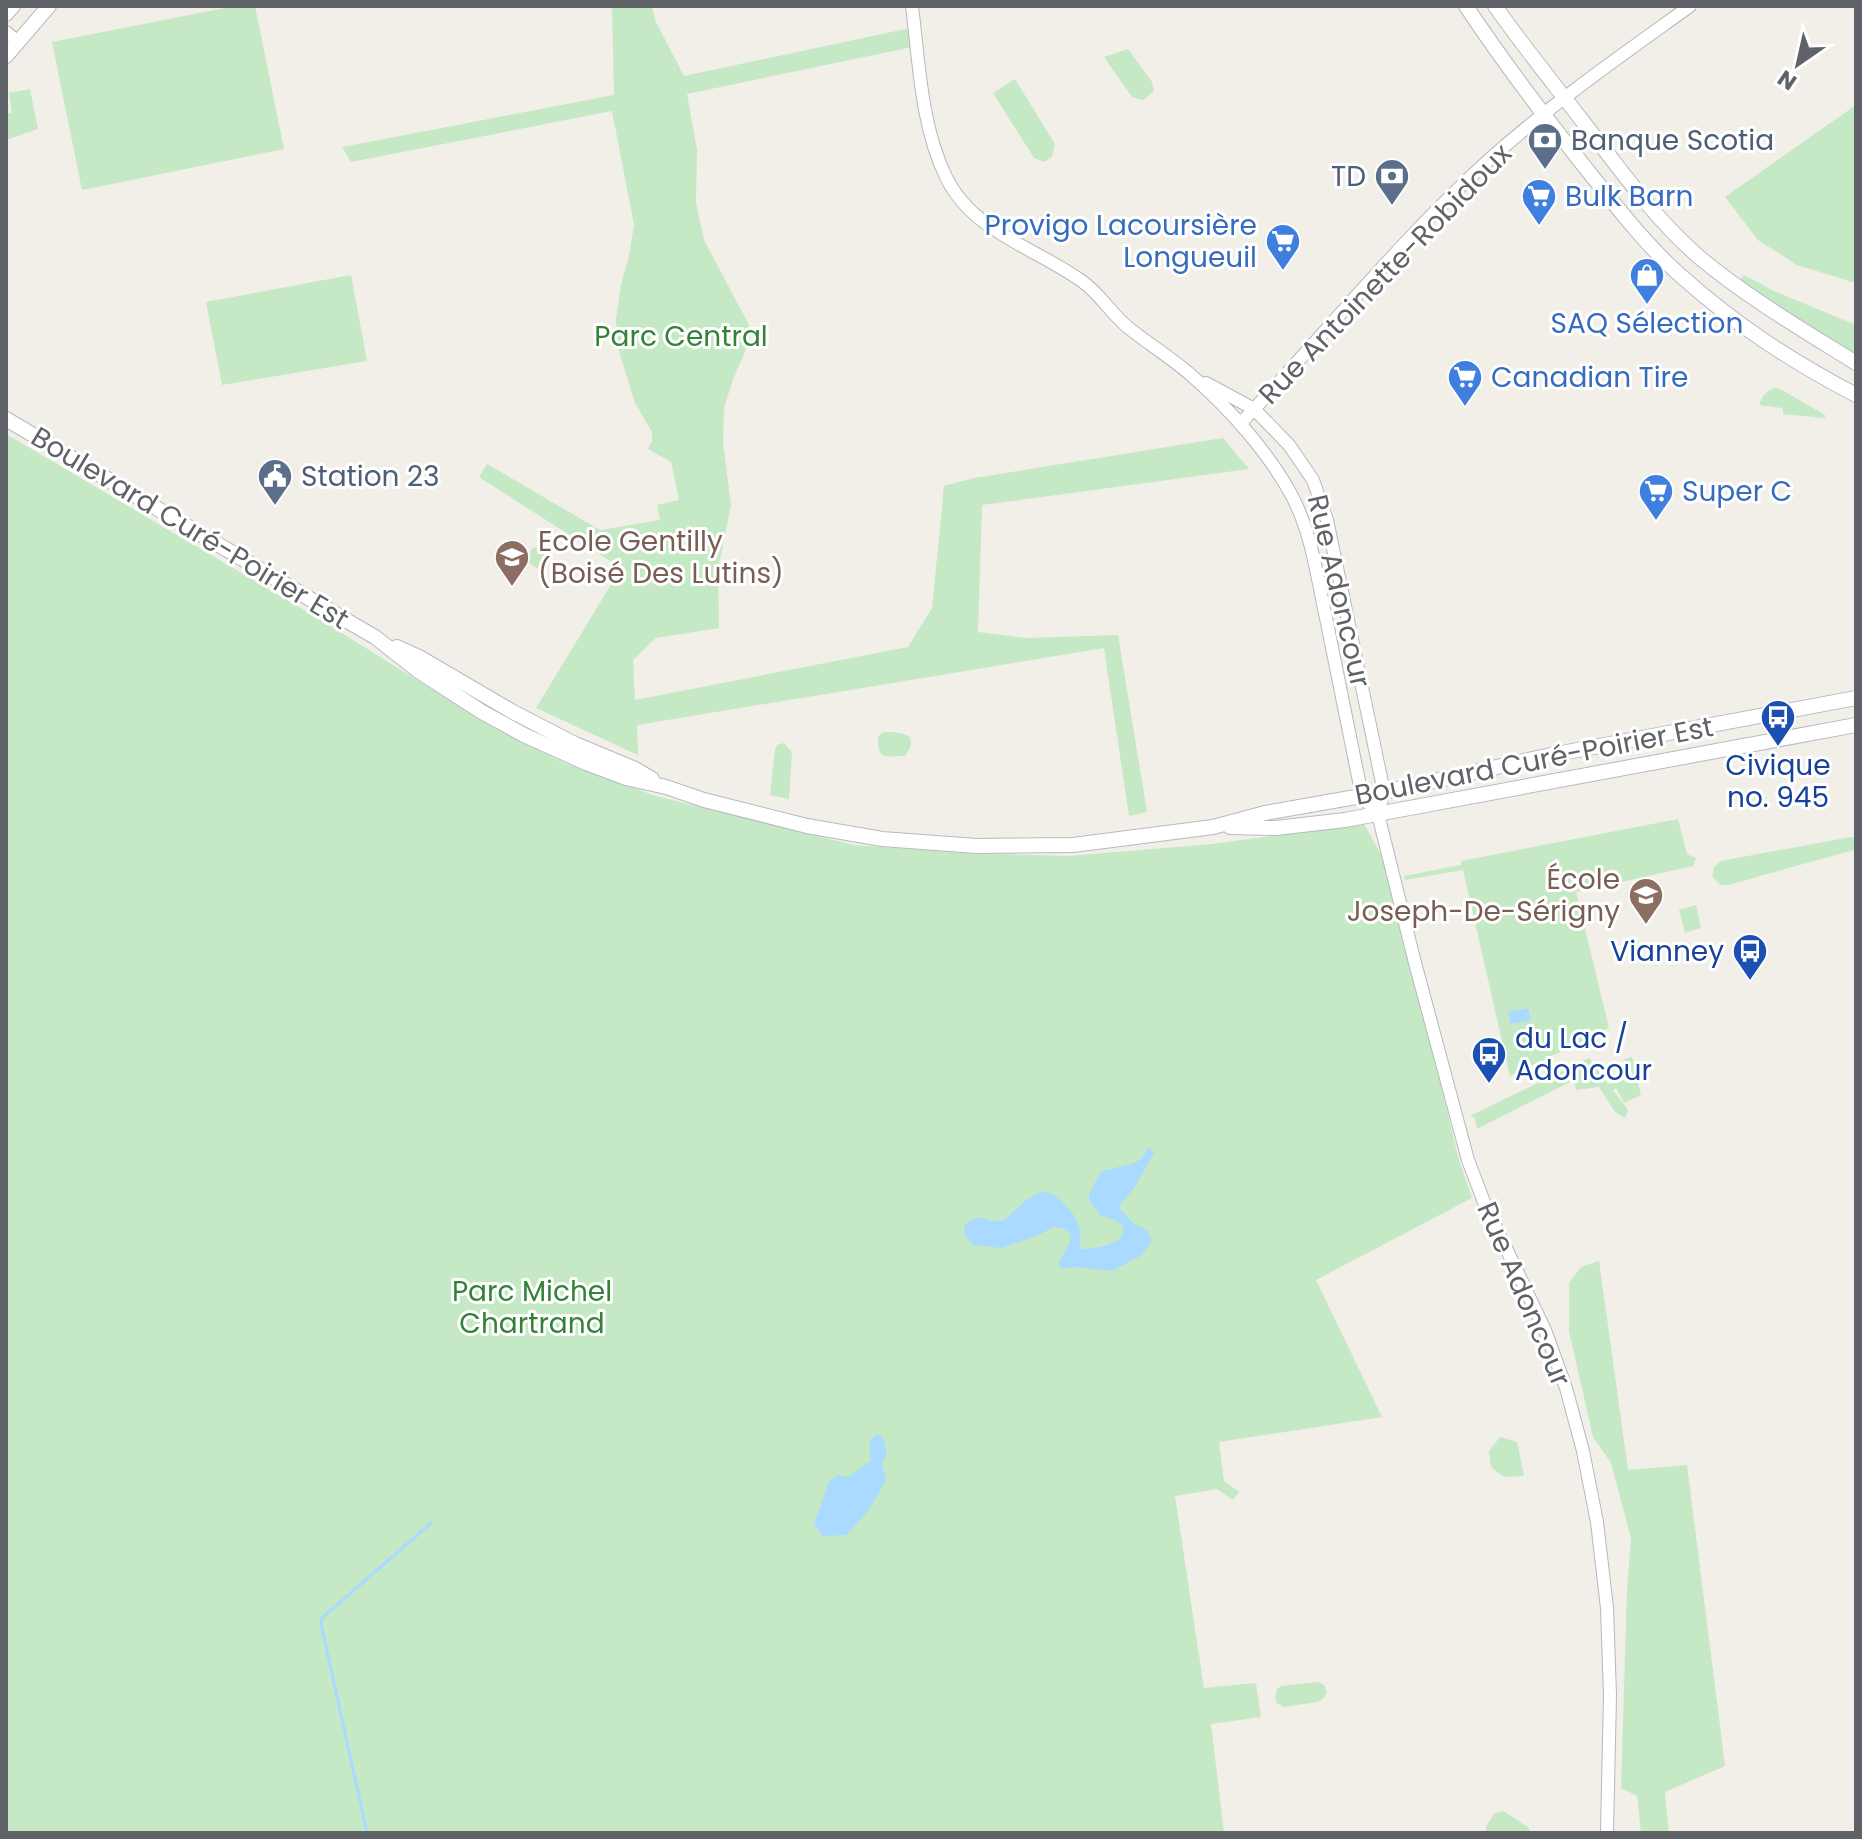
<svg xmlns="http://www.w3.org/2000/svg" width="1862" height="1839" font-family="Poppins,sans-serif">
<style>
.green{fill:#c5e8c5}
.water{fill:#aadaff}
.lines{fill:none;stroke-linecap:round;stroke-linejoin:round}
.stream{stroke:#aadaff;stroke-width:3}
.tertiary-casing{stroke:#b5b8bc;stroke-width:14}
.secondary-casing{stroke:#b6babf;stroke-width:16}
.tertiary{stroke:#fff;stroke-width:12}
.secondary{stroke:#fff;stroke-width:14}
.labels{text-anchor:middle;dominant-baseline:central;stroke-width:6;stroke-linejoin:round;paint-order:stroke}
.service-label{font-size:28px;fill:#4e5e75;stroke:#fff;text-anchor:start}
.shop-label{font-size:28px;fill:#366cbe;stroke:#fff;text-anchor:start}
.street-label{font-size:28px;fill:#5f6368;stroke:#fff}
.park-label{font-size:28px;fill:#348238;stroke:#fff}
.education-label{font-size:28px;fill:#785e54;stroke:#fff;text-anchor:start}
.transit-label{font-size:28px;fill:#164399;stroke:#fff}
</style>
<rect width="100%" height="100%" fill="#f1efe8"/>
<!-- green -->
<path class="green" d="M 235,6 L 255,6 L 284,149 L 82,190 L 52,42 Z
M 612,6 L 652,6 L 655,20 L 684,76 L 915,27 L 917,46 L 687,94 L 697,150 L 696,202 L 704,240 L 750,327 L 745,352 L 733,379 L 724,408 L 723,442 L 731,505 L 718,569 L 719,628 L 656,638 L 633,660 L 635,700 L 908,647 L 932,608 L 944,486 L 974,478 L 1223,438 L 1249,469 L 982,505 L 978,632 L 1025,638 L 1118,635 L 1147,812 L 1129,816 L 1104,648 L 637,725 L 638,755 L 536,708 L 621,568 L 479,477 L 487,464 L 600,530 L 660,520 L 657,505 L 679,500 L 671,462 L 648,449 L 652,441 L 652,432 L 635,403 L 618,348 L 616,320 L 621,284 L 629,256 L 634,225 L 612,111 L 351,162 L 342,147 L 614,95 Z
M 1128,49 L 1152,82 L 1154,91 L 1143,100 L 1132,97 L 1104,57 Z
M 1015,79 L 1055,144 L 1052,157 L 1044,162 L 1034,158 L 993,93 Z
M 30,89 L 38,129 L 6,140 L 6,112 L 12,114 L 9,93 Z
M 1856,105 L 1856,283 L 1797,265 L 1758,240 L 1725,197 Z
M 351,275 L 367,361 L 222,385 L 206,302 Z
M 1744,275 L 1774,291 L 1856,325 L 1856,357 L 1738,282 Z
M 1774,388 L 1780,389 L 1825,415 L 1825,418 L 1783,414 L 1783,408 L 1759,405 L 1764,394 Z
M 6,434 L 321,620 L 489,725 L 564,763 L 656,796 L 854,845 L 963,853 L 1070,856 L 1212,844 L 1364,824 L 1388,867 L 1459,1160 L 1472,1198 L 1316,1280 L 1382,1417 L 1219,1442 L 1224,1481 L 1239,1492 L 1233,1500 L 1217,1489 L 1175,1496 L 1204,1688 L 1256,1683 L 1261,1717 L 1211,1724 L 1224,1833 L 6,1833 Z
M 534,547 L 548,556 L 540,570 L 521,558 L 524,552 L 528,554 Z
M 883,732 C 900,732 922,733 905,756 C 885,756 878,761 878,737 Z
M 784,743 L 792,752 L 789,799 L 770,795 L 775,750 L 777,745 Z
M 1678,819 L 1687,854 L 1696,858 L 1693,866 L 1576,892 L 1609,1028 L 1510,1076 L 1463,870 L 1405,880 L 1404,876 L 1461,865 L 1461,861 Z
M 1851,837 L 1856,838 L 1856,849 L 1854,850 L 1728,885 L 1720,885 L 1712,876 L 1714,867 L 1721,861 Z
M 1696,905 L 1701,928 L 1685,933 L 1679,910 Z
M 1632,1057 L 1641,1095 L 1624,1103 L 1616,1088 L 1613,1090 L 1628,1110 L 1625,1118 L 1615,1112 L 1599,1087 L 1576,1090 L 1574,1080 L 1477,1129 L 1475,1118 L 1470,1116 L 1589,1058 L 1608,1084 L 1624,1080 L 1625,1083 L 1630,1081 L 1629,1077 L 1633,1075 L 1629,1063 L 1624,1064 L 1623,1060 Z
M 1599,1261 L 1628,1470 L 1687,1465 L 1725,1766 L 1665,1792 L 1669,1833 L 1641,1833 L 1637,1796 L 1621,1788 L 1627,1591 L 1631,1538 L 1611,1463 L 1593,1437 L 1569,1331 L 1569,1283 L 1581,1267 Z
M 1500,1437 L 1517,1442 L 1524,1476 L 1504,1477 L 1491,1467 L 1489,1451 Z
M 1318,1682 L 1324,1685 L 1327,1692 L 1323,1699 L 1317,1702 L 1284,1707 L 1277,1703 L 1275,1698 L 1277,1689 L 1281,1686 Z
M 1503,1811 L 1528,1827 L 1531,1833 L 1485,1833 L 1487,1825 L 1495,1813 Z"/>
<!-- water -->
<path class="water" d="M 1528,1008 L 1531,1020 L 1511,1024 L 1508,1012 Z
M 1148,1147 L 1154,1153 L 1136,1185 L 1120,1205 L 1120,1209 L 1133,1223 L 1148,1231 L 1151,1238 L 1150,1244 L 1140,1256 L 1112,1271 L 1075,1267 L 1064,1269 L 1058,1266 C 1062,1254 1070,1247 1071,1235 L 1065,1229 L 1053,1227 L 1041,1234 L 1002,1248 L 973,1245 L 965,1235 L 964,1225 L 979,1217 C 987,1219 995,1223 1003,1220 C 1006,1219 1011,1214 1013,1212 C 1036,1191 1045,1182 1069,1209 C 1081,1223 1081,1232 1080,1249 C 1092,1249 1109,1247 1119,1239 C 1123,1236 1123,1231 1124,1227 L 1117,1221 L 1100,1215 L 1089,1200 L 1089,1195 L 1100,1172 C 1109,1169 1136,1164 1141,1159 C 1144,1156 1145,1151 1148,1147 Z
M 876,1434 L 883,1437 L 887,1453 L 882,1464 L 886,1479 C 876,1501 863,1519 846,1535 L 822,1536 L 814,1524 L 829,1482 L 838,1475 L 848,1477 L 871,1461 C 870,1449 867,1442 876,1434 Z"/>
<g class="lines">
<!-- stream -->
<path class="stream" d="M 367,1833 L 321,1624 L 322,1618 L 431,1523"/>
<!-- tertiary casing -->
<g class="tertiary-casing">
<path id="tertiary" d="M 912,6 C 919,62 921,126 946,177 C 973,233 1037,248 1083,282 C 1101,295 1112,315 1130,329 C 1150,345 1173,359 1192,376 C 1229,408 1269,453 1292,496 C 1312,534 1317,577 1326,618 C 1338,677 1350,736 1362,796 L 1378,814 L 1414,959 L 1468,1160 L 1484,1202 L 1545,1330 L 1566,1388 L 1583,1451 L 1597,1522 L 1607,1608 L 1610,1695 L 1607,1833
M 6,32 L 18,42
M 1206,383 L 1254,409 L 1289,445 L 1313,480 L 1327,520 L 1384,792 L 1378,814
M 1240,424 C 1324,336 1400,240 1491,158 C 1554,102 1622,55 1690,6"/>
</g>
<!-- secondary casing -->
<g class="secondary-casing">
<path id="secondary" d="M 1466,6 C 1505,65 1548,121 1592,176 C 1620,211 1647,246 1681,276 C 1736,325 1791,361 1856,395
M 1495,6 C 1523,46 1554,84 1584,123 C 1620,169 1654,218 1699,257 C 1748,298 1803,330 1856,363
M 6,14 L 13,6
M 6,56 L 49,6
M 6,419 L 349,622 L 375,637 L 417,670 L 482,712 L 524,735 L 586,763 L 626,778 L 666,787 L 704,800 L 807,826 L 882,839 L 976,846 L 1073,845 L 1213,827 L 1265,813 L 1384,792 L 1551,755 L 1856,698
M 397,647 L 419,657 L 513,712 L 575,744 L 635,769 L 652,779
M 1230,827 L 1276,828 L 1345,820 L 1856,725"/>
</g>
<!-- tertiary -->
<use href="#tertiary" class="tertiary"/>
<!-- secondary -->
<use href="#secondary" class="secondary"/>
</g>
<!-- icons -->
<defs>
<g id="bank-pin" transform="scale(1.8)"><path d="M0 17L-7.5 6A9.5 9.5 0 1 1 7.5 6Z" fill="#5c6f8a" stroke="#fff"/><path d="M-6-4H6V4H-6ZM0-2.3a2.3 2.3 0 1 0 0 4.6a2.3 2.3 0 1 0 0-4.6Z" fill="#fff"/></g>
<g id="supermarket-pin" transform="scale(1.8)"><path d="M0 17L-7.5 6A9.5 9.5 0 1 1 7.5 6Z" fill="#3f7fe0" stroke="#fff"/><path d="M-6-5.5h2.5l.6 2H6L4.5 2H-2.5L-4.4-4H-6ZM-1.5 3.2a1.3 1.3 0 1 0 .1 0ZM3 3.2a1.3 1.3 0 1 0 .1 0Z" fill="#fff"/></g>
<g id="shop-pin" transform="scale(1.8)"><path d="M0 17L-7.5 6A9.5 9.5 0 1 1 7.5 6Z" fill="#3f7fe0" stroke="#fff"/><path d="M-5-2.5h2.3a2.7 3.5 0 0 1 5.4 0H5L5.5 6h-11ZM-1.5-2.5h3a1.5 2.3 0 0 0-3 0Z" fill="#fff"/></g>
<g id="civic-pin" transform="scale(1.8)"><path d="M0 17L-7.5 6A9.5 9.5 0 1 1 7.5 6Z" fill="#5c6f8a" stroke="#fff"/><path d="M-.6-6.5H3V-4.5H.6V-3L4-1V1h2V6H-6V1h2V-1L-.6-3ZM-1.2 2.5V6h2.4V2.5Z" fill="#fff"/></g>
<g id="school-pin" transform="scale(1.8)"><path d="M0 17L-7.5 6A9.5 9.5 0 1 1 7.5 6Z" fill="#8d6e63" stroke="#fff"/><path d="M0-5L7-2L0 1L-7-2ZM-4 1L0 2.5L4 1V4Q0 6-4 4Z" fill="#fff"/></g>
<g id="bus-pin" transform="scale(1.8)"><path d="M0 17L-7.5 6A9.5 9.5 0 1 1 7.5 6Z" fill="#1a4fb4" stroke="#fff"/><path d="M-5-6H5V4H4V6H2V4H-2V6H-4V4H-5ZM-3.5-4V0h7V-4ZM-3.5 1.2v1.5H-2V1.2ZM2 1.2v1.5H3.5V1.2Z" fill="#fff"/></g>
</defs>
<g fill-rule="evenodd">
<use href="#bank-pin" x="1545" y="140"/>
<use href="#bank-pin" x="1392" y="176"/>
<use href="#supermarket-pin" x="1539" y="196"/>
<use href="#supermarket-pin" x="1283" y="241"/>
<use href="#shop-pin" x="1647" y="275"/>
<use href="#supermarket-pin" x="1465" y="377"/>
<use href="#civic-pin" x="275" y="476"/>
<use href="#supermarket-pin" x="1656" y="491"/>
<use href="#school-pin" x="512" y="557"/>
<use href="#bus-pin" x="1778" y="717"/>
<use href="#school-pin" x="1646" y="895"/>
<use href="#bus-pin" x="1750" y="951"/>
<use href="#bus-pin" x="1489" y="1054"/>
</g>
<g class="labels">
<!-- service labels -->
<g class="service-label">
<text x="1571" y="140">Banque Scotia</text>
<text x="1366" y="176" text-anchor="end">TD</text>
<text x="301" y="476">Station 23</text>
</g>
<!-- shop labels -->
<g class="shop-label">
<text x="1565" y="196">Bulk Barn</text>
<text x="1257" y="225" text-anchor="end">Provigo Lacoursière<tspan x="1257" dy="32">Longueuil</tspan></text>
<text x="1647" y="323" text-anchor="middle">SAQ Sélection</text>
<text x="1491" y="377">Canadian Tire</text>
<text x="1682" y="491">Super C</text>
</g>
<!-- street labels -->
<g class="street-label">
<text transform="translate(1385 274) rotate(-46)">Rue Antoinette-Robidoux</text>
<text transform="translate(190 528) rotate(31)">Boulevard Curé-Poirier Est</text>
<text transform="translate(1339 591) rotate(77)">Rue Adoncour</text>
<text transform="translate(1534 761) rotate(-11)">Boulevard Curé-Poirier Est</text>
<text transform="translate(1524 1294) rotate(67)">Rue Adoncour</text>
</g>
<!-- park labels -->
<g class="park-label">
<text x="681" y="336">Parc Central</text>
<text x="532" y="1291">Parc Michel<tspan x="532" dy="32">Chartrand</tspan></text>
</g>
<!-- education labels -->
<g class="education-label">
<text x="538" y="541">Ecole Gentilly<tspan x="538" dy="32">(Boisé Des Lutins)</tspan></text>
<text x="1620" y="879" text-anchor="end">École<tspan x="1620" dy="32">Joseph-De-Sérigny</tspan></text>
</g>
<!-- transit labels -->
<g class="transit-label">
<text x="1778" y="765">Civique<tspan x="1778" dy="32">no. 945</tspan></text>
<text x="1724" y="951" text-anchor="end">Vianney</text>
<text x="1515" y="1038" text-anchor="start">du Lac /<tspan x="1515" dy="32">Adoncour</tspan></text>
</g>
</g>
<!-- border -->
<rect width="1862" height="1839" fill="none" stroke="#5f6368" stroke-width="16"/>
<!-- north arrow -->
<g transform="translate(1798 64) rotate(214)" stroke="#ffffff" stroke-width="6" paint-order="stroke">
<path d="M0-6L14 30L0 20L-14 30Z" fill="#5f6368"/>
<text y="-12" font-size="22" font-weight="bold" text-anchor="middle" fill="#5f6368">N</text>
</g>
</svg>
